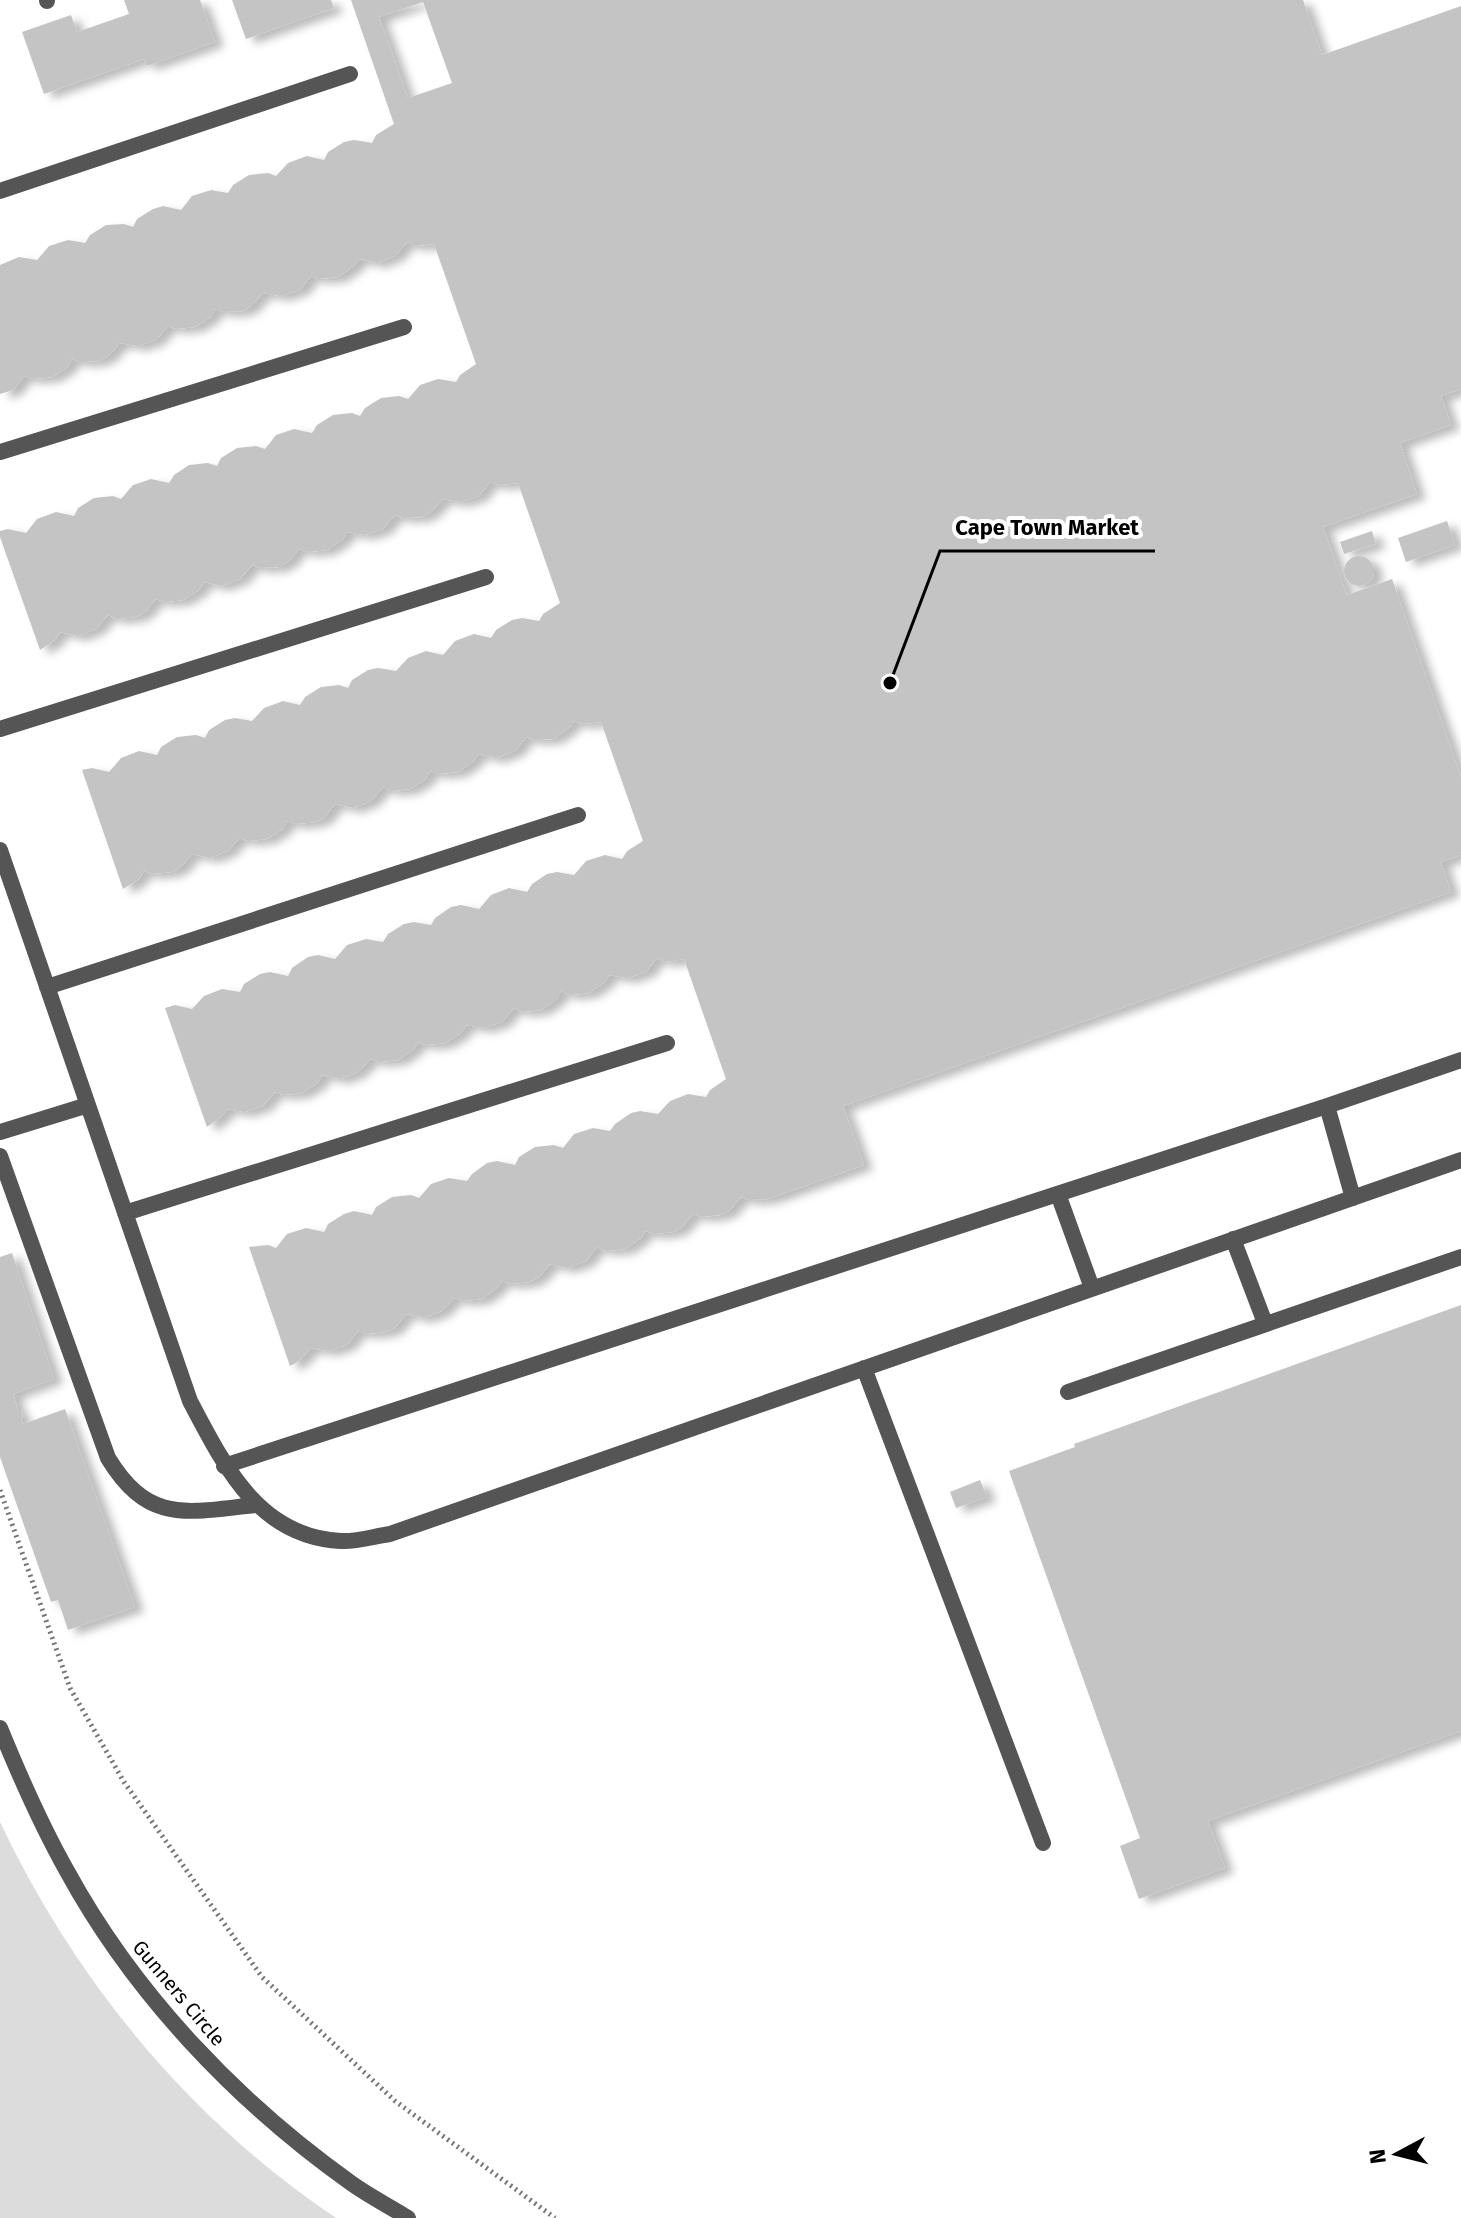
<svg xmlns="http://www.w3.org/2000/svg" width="1461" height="2218" font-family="'Fira Sans',sans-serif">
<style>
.green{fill:#dcdcdc}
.building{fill:#c4c4c4;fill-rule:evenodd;filter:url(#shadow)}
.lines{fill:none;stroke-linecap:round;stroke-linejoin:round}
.path{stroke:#777;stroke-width:5;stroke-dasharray:2 4;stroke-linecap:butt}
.service{stroke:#555;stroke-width:16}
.minor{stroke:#555;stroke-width:16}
.labels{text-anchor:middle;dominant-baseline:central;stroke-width:8;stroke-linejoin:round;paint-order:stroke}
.street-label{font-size:20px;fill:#000;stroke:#fff}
.leader{fill:none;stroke:#000;stroke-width:3}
.callout-dot{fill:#000;stroke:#fff;stroke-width:3}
.callout-label{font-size:22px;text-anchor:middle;font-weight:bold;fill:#000;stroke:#fff;stroke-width:8;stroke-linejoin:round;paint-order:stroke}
</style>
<defs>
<filter id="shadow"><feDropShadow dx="9" dy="5" stdDeviation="4" flood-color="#0004"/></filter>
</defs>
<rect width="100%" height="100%" fill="#fff"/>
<!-- green -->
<path class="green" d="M 0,1822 C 76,1982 189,2119 336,2218 L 0,2218 Z"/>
<!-- building -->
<path class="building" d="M 124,0 L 200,0 L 215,42 L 147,66 L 144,59 L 44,94 L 22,32 L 71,15 L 77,32 L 129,14 Z
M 232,0 L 331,0 L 334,8 L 246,39 Z
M 351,0 L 1303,0 L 1322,55 L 1461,6 L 1461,389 L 1441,396 L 1451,425 L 1400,443 L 1417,494 L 1323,527 L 1347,595 L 1392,579 L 1461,777 L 1461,855 L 1441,862 L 1451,892 L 843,1106 L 864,1165 L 768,1199 L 749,1200 L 741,1197 L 729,1211 L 720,1215 L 701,1217 L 693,1214 L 681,1228 L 673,1232 L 654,1234 L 645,1231 L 641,1238 L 625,1249 L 606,1251 L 597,1247 L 586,1261 L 567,1268 L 550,1264 L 538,1278 L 529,1282 L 510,1284 L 502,1281 L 497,1288 L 482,1299 L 463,1301 L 454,1298 L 442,1311 L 424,1318 L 406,1314 L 395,1328 L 385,1332 L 367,1334 L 358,1331 L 347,1345 L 328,1351 L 311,1348 L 299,1361 L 290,1366 L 249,1247 L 268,1245 L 276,1248 L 287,1234 L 306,1228 L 324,1232 L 328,1224 L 344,1214 L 354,1211 L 372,1215 L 376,1207 L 392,1197 L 411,1195 L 419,1198 L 431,1184 L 449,1178 L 467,1181 L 472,1174 L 487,1163 L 497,1161 L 515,1165 L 519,1157 L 535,1147 L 554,1145 L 563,1148 L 574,1134 L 593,1128 L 610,1131 L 615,1124 L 631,1113 L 640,1111 L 658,1114 L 670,1101 L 688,1094 L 706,1097 L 710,1090 L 726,1079 L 684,959 L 665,962 L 657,958 L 646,972 L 627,978 L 609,975 L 605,982 L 589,993 L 570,995 L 561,991 L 557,999 L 541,1010 L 522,1012 L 514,1008 L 502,1022 L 484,1028 L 466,1025 L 461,1033 L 445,1043 L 426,1045 L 418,1042 L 414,1049 L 398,1060 L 379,1062 L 370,1059 L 358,1072 L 340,1079 L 322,1075 L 318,1083 L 302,1093 L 283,1095 L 275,1092 L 263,1106 L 245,1112 L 227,1109 L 222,1116 L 207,1127 L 165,1008 L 175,1005 L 192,1009 L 204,996 L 222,989 L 240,992 L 244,984 L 260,974 L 270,972 L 288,976 L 292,968 L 308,957 L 318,955 L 335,959 L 347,945 L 366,939 L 383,942 L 388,934 L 404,924 L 414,922 L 431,925 L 435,918 L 451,907 L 461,905 L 479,909 L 491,895 L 509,888 L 527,892 L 532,884 L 547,874 L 557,872 L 574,875 L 586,861 L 605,855 L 622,859 L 627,851 L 643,841 L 601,722 L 582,724 L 574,721 L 569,728 L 553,739 L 534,740 L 526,737 L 515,751 L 496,758 L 478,754 L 474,761 L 458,772 L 439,774 L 430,771 L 426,779 L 410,789 L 391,791 L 383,787 L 371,801 L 353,808 L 335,804 L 324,818 L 315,822 L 296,824 L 287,821 L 283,829 L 267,839 L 248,841 L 239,838 L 228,851 L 210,858 L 192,854 L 180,868 L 171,872 L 152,874 L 144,871 L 139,879 L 123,889 L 82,770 L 92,768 L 109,772 L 121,758 L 139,751 L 157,755 L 161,747 L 177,737 L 196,735 L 205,738 L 209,730 L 225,720 L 235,718 L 252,721 L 264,708 L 283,701 L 300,705 L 305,697 L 321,687 L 339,685 L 348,688 L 352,680 L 368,670 L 378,668 L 396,671 L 408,658 L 426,651 L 443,655 L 455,641 L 474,634 L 491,638 L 496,630 L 512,620 L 522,618 L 539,621 L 543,614 L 560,603 L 518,483 L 499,485 L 490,482 L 479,496 L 460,502 L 443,499 L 431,512 L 422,517 L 403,518 L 395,515 L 383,529 L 365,535 L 347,532 L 343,539 L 327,550 L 308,552 L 299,549 L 288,562 L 279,567 L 260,568 L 252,565 L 240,579 L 221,586 L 204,582 L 199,590 L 183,600 L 165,602 L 156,599 L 144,613 L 135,617 L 117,619 L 108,615 L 96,629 L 78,636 L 60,632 L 55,640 L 40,650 L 0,537 L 0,531 L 8,529 L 26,533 L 37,519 L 56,512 L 74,516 L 78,508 L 94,498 L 113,496 L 121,499 L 133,485 L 151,479 L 169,483 L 174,475 L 189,465 L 208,463 L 217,466 L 221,458 L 237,448 L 256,446 L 265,449 L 276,435 L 294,429 L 312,433 L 317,425 L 333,415 L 352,413 L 360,416 L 365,408 L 381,398 L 399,396 L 408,399 L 420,385 L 438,379 L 456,382 L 460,375 L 476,364 L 434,244 L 415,246 L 407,242 L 395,256 L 377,263 L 359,259 L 354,266 L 338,277 L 319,279 L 311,276 L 300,290 L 281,296 L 263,293 L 251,306 L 243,311 L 224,312 L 215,309 L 211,317 L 195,327 L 176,329 L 168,326 L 156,340 L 138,346 L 120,343 L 108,356 L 99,361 L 81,362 L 72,359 L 68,367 L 52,377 L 33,379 L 24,376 L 13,390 L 0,394 L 0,265 L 19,257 L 37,260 L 49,246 L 68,240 L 85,243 L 90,235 L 106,225 L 124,224 L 133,227 L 137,219 L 153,209 L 163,206 L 181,210 L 192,196 L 211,190 L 228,193 L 233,185 L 249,175 L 268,173 L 276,176 L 288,163 L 307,156 L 324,160 L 328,152 L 344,142 L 354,140 L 372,143 L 376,135 L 394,124 ZM 423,2 L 452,83 L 408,98 L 379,17 Z
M 1447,521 L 1455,545 L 1406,562 L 1398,538 Z
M 1372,531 L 1376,544 L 1344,554 L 1340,542 Z
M1344 571a15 15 0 1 1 30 0a15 15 0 1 1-30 0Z
M 12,1253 L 54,1379 L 13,1394 L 18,1411 L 21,1411 L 23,1417 L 21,1418 L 23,1424 L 65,1409 L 135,1607 L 68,1630 L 58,1600 L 51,1602 L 0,1457 L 0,1257 Z
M 1461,1305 L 1461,1731 L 1208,1821 L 1225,1868 L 1139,1899 L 1120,1846 L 1140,1838 L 1009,1471 L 1075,1447 L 1074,1444 Z
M 980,1480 L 987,1497 L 956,1508 L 950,1492 Z"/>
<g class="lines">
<!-- path -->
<path class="path" d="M 0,1490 L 70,1688 L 124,1782 L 262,1977 L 395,2101 L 555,2218"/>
<!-- service -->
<path class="service" d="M 47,0 L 47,1
M 0,191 L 350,74
M 0,452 L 404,327
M 0,729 L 486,577
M 0,850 L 190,1401 C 224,1465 258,1537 341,1541 C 357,1542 375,1536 390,1534 L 1461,1160
M 47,987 L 578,815
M 1327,1106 L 1353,1198
M 0,1132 L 88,1105
M 0,1156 L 108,1458 C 149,1525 187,1512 256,1505
M 1058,1194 L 1092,1288
M 125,1213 L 667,1043
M 1233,1239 L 1265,1323
M 864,1368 L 1043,1843
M 1068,1392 L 1461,1257
M 224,1466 L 1327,1106 L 1461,1060"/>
<!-- minor -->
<path class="minor" d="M 0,1728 C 20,1777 41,1825 67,1871 C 134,1994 237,2102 351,2183 C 369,2196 389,2206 408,2218"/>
</g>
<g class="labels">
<!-- street labels -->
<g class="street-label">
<text transform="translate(179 1993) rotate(50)">Gunners Circle</text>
</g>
</g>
<!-- callouts -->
<path class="leader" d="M890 683L940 551H1155"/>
<circle class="callout-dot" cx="890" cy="683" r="8"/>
<g class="callout-label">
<text x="1047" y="535">Cape Town Market</text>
</g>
<!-- north arrow -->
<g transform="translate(1397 2154) rotate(263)" stroke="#ffffff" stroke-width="6" paint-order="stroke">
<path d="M0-6L14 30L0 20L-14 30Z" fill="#000000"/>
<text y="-12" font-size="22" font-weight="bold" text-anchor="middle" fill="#000000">N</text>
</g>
</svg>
